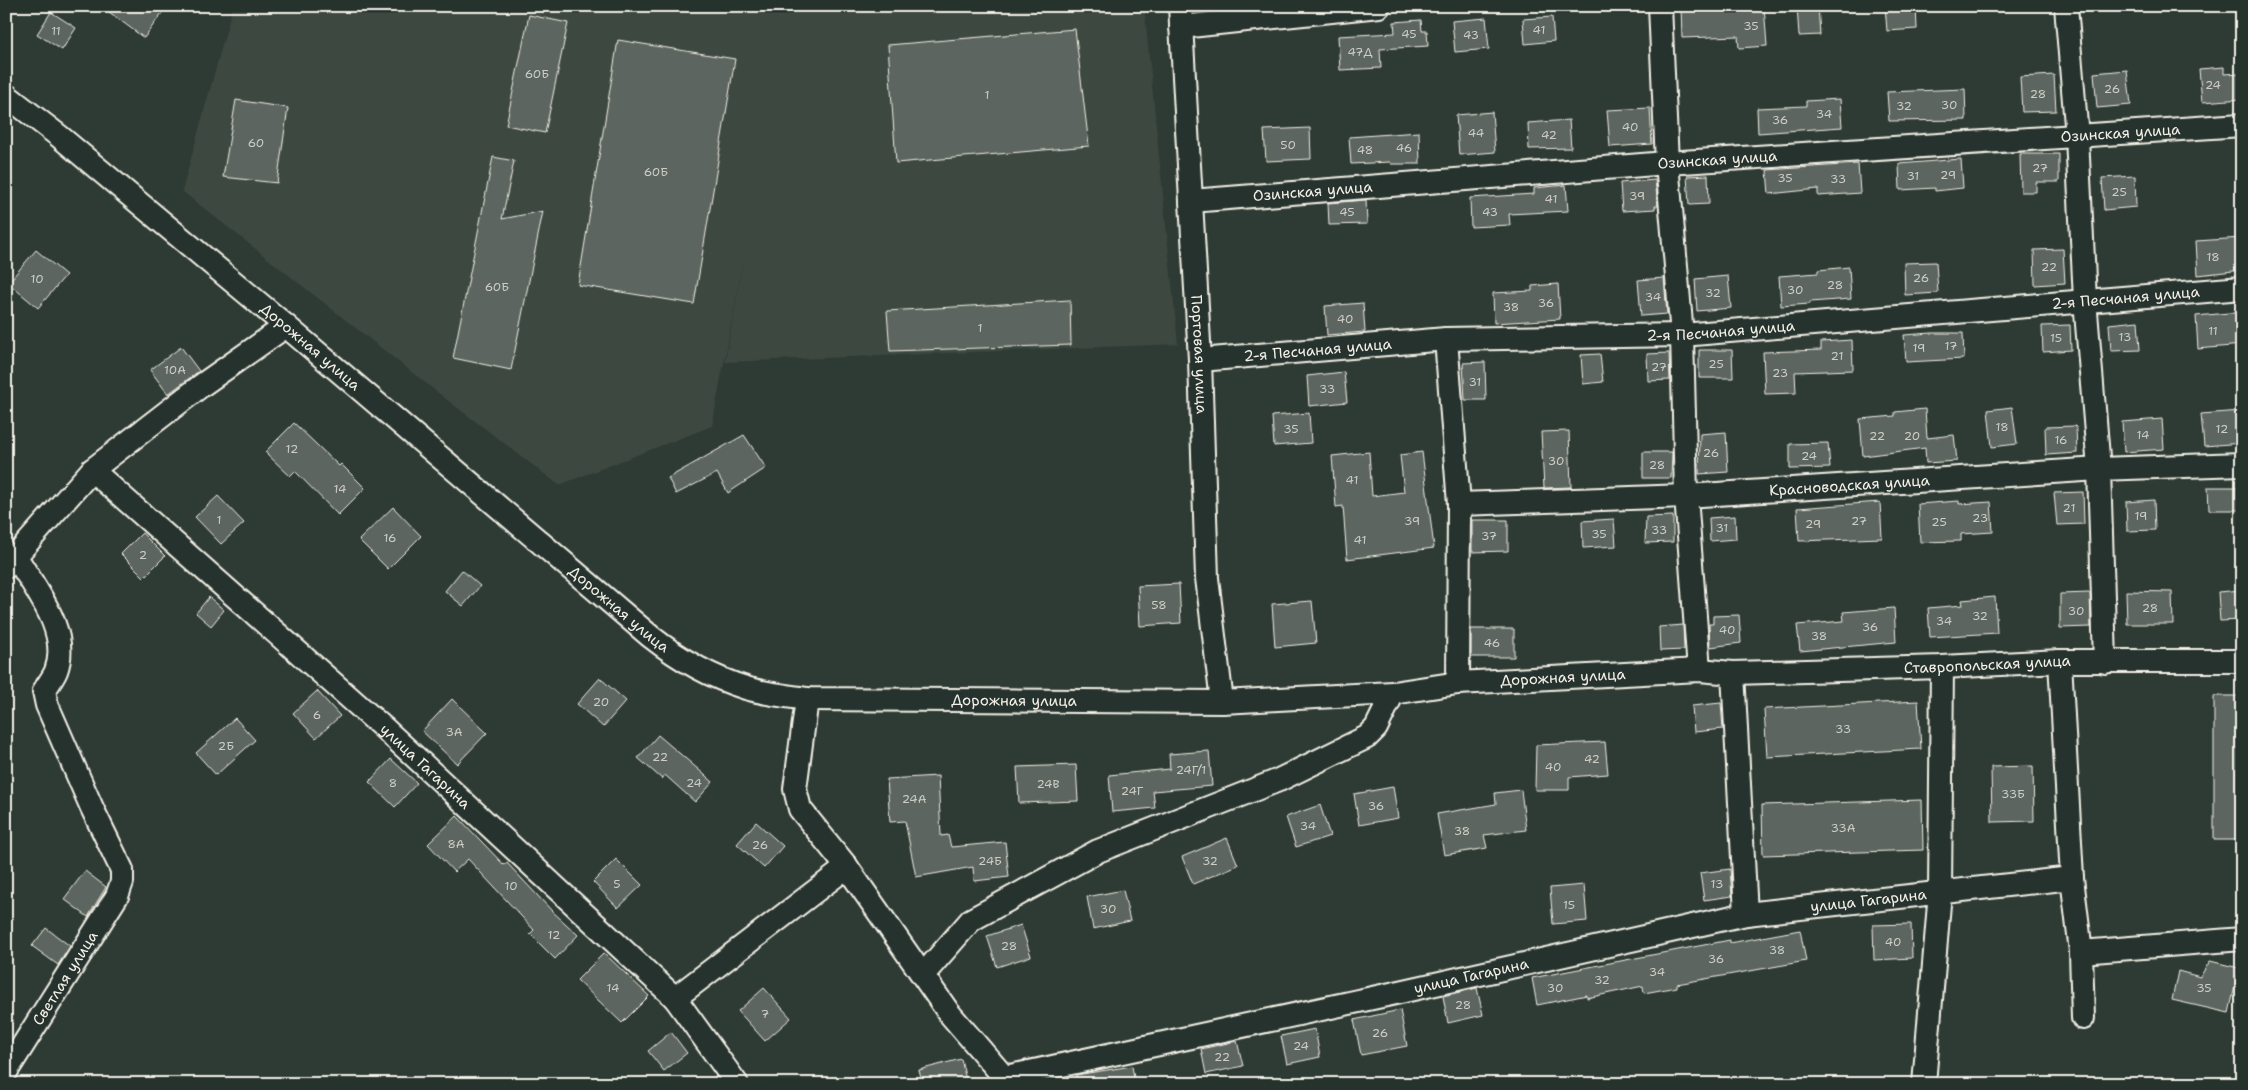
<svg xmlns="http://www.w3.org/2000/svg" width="2248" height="1090" font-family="'Shantell Sans',sans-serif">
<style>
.built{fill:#3c4841}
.building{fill:#5c655e;stroke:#f4f1e8}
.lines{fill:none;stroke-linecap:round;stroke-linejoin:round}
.street-casing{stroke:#f4f1e8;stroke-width:26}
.street{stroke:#26332d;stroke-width:22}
.labels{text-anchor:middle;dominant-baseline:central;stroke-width:4;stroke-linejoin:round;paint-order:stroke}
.number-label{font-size:12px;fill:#cecec6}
.street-label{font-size:15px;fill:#f4f1e8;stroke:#26332d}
</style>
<rect width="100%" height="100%" fill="#2e3b34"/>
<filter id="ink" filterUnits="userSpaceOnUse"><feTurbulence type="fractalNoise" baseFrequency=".02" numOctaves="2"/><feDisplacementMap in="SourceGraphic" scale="10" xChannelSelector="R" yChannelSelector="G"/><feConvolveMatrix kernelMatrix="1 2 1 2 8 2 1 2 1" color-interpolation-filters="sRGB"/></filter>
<g filter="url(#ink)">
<!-- built -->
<path class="built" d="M 233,6 L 1144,6 L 1178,344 L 725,362 L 745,251 L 712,426 L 559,485 L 442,396 L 182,191 Z"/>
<!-- building -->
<path class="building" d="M 101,6 L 167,6 L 144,38 Z
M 1681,6 L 1764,6 L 1767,46 L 1739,48 L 1738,36 L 1682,38 Z
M 1797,6 L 1818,6 L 1820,35 L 1799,36 Z
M 1885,6 L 1916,6 L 1917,29 L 1887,31 Z
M 51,12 L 76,28 L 62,50 L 37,34 Z
M 529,15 L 568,23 L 545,133 L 506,125 Z
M 1552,17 L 1554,41 L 1525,44 L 1523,19 Z
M 1486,18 L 1489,49 L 1455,52 L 1452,21 Z
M 1421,20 L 1422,31 L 1427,31 L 1428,46 L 1380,49 L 1381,68 L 1340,70 L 1338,36 L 1395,33 L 1394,22 Z
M 1075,29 L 1089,146 L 896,163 L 888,45 Z
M 618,40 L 735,59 L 694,304 L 578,285 Z
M 2224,67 L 2224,74 L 2242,73 L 2242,99 L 2202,102 L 2199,69 Z
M 2127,70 L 2131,105 L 2097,108 L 2094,73 Z
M 2054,75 L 2056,111 L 2022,112 L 2020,77 Z
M 1965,89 L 1966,120 L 1889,121 L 1887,92 Z
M 1840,99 L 1842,127 L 1758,133 L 1757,108 L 1806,106 L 1806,101 Z
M 236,100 L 288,108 L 277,183 L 223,177 Z
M 1650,108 L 1652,144 L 1610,147 L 1607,110 Z
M 1492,112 L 1495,152 L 1459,155 L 1456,115 Z
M 1569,120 L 1571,148 L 1529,149 L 1528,123 Z
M 1310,128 L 1311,159 L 1266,161 L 1264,130 Z
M 1419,132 L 1420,164 L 1391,164 L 1390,162 L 1351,164 L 1349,137 Z
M 2020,154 L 2059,154 L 2059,182 L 2036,182 L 2036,192 L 2021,192 Z
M 493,157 L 514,161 L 502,219 L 543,211 L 511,370 L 453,358 Z
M 1961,159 L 1963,188 L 1935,191 L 1935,188 L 1900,190 L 1899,164 Z
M 1858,164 L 1860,193 L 1818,196 L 1818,189 L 1769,194 L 1767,170 Z
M 1708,175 L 1709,204 L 1689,205 L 1687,176 Z
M 2135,176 L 2136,207 L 2104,210 L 2102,178 Z
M 1655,180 L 1658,206 L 1655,206 L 1655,209 L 1622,211 L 1620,183 Z
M 1566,185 L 1568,211 L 1509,214 L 1510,225 L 1471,227 L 1470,198 L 1534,194 L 1534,188 Z
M 1366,200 L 1367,224 L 1329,225 L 1328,203 Z
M 2242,238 L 2242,270 L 2198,275 L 2196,241 Z
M 2063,249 L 2065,283 L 2035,285 L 2034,250 Z
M 36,250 L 66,275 L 38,308 L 8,283 Z
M 1936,262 L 1938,293 L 1905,295 L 1904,263 Z
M 1849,267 L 1851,299 L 1810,302 L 1810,304 L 1781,306 L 1779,276 L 1818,273 L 1818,270 Z
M 1728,276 L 1731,308 L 1697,311 L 1695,279 Z
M 1664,278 L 1667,314 L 1641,316 L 1638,280 Z
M 1558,284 L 1560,319 L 1494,323 L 1493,293 L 1532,291 L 1532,286 Z
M 1070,300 L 1071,345 L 890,351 L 887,311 Z
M 1363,303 L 1365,332 L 1327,335 L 1325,306 Z
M 2229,313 L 2242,313 L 2242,345 L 2198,349 L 2196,316 Z
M 2138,321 L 2140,350 L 2111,351 L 2109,324 Z
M 2070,325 L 2071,350 L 2043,352 L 2042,326 Z
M 1932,333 L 1963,333 L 1964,359 L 1906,362 L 1904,335 Z
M 1852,340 L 1853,370 L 1795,372 L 1796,393 L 1765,394 L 1763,352 L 1821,350 L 1821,342 Z
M 181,347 L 199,371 L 168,394 L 150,370 Z
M 1699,350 L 1732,350 L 1733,378 L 1699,378 Z
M 1669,353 L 1670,380 L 1648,381 L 1647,354 Z
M 1600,354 L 1603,382 L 1583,384 L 1581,355 Z
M 1485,362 L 1486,400 L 1465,400 L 1463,363 Z
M 1344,372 L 1347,402 L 1309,406 L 1307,376 Z
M 2012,407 L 2017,444 L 1992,447 L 1988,410 Z
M 1925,409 L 1927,438 L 1954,435 L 1957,461 L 1926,463 L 1925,448 L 1863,456 L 1860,419 L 1895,416 L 1895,412 Z
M 2242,411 L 2242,443 L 2204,446 L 2201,414 Z
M 1309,413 L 1311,443 L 1274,446 L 1272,416 Z
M 2162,419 L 2164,449 L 2124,452 L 2122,422 Z
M 294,423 L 339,466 L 341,464 L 365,488 L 338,515 L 295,471 L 290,476 L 265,452 Z
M 2076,426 L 2077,453 L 2046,455 L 2045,427 Z
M 1569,431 L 1571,487 L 1544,488 L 1541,432 Z
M 1726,432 L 1728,472 L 1699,474 L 1700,434 Z
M 744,435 L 766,468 L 728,493 L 717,473 L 676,494 L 668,478 Z
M 1828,443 L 1830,468 L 1790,469 L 1790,444 Z
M 1369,452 L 1372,496 L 1404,492 L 1400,455 L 1422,452 L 1434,548 L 1347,559 L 1343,506 L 1336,507 L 1332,456 Z
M 1643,452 L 1672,452 L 1671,478 L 1643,478 Z
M 2208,487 L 2242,487 L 2242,510 L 2209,510 Z
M 2083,492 L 2084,524 L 2057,525 L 2054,493 Z
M 218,496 L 244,523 L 221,544 L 195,517 Z
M 2154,500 L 2155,530 L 2127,531 L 2126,502 Z
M 1959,501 L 1959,504 L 1991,502 L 1993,532 L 1961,534 L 1961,541 L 1920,542 L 1918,504 Z
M 1880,502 L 1882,538 L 1799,541 L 1797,508 Z
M 393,507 L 421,536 L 388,569 L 359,540 Z
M 1673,516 L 1673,542 L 1645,543 L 1646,517 Z
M 1735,516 L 1736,539 L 1710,541 L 1709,518 Z
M 1614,519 L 1616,546 L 1583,548 L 1582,521 Z
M 1472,520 L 1508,520 L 1508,551 L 1472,552 Z
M 142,533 L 165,556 L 144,577 L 121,554 Z
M 462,570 L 480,586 L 463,606 L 445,591 Z
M 1179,584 L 1181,623 L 1140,626 L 1138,586 Z
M 2242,590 L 2242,620 L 2220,621 L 2218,592 Z
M 2126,591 L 2172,592 L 2173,624 L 2127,624 Z
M 2090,593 L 2091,627 L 2060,628 L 2060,594 Z
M 209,597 L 224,610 L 211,626 L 196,613 Z
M 1995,597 L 1997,633 L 1930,637 L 1928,608 L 1963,605 L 1962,600 Z
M 1312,601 L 1316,643 L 1275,647 L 1272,604 Z
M 1894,608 L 1896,642 L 1800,651 L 1797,625 L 1844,621 L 1843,612 Z
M 1739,615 L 1741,643 L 1710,647 L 1709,624 L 1713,624 L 1713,616 Z
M 1683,625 L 1684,650 L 1660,651 L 1659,627 Z
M 1471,629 L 1514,629 L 1514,657 L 1471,657 Z
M 600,678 L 626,701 L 603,727 L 577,704 Z
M 317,691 L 340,716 L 316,738 L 293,713 Z
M 2214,696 L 2242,696 L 2242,840 L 2214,840 Z
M 452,699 L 487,733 L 457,764 L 422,731 Z
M 1918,701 L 1921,749 L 1767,757 L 1764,709 Z
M 1721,703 L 1723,729 L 1694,732 L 1692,706 Z
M 235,718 L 255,740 L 216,775 L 196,753 Z
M 658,735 L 713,782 L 695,802 L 665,775 L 662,779 L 638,758 Z
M 1605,742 L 1608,774 L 1569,777 L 1569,790 L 1535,790 L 1536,745 Z
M 1209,751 L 1212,786 L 1153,791 L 1155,808 L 1112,812 L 1109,775 L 1170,769 L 1169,754 Z
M 391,759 L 417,783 L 395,807 L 369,782 Z
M 1076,765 L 1078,801 L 1019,803 L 1017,767 Z
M 2033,766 L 2034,821 L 1992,822 L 1991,767 Z
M 938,776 L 941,836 L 948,835 L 951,847 L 1005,842 L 1009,877 L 974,881 L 973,867 L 916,877 L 905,821 L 890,822 L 887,779 Z
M 1393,787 L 1398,818 L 1359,825 L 1354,794 Z
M 1521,790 L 1526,830 L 1484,835 L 1487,848 L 1444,855 L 1437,814 L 1496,804 L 1495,793 Z
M 1922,800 L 1923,850 L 1763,855 L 1762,805 Z
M 1320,805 L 1330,836 L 1296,847 L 1286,817 Z
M 457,816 L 504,865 L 507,863 L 552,911 L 578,935 L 555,959 L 530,934 L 534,930 L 468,859 L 454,872 L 428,844 Z
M 756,822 L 783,846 L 764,868 L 737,844 Z
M 1227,838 L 1238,865 L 1193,884 L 1182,857 Z
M 616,859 L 642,885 L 618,908 L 593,882 Z
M 1730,869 L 1732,896 L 1704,900 L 1700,873 Z
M 85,871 L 106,887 L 88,917 L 64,899 Z
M 1584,885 L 1587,921 L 1553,924 L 1550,888 Z
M 1123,890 L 1130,921 L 1093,929 L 1087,897 Z
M 1911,924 L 1912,958 L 1874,960 L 1873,925 Z
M 1021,925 L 1031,956 L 997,967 L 987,936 Z
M 46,928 L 70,946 L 58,965 L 32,946 Z
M 1800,930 L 1806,961 L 1677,984 L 1677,987 L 1644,993 L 1643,986 L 1587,998 L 1587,995 L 1537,1005 L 1532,978 L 1730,940 L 1730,943 Z
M 604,953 L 649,996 L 622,1023 L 577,980 Z
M 2210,961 L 2239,968 L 2229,1013 L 2172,1000 L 2178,971 L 2200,977 Z
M 764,988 L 791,1018 L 765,1041 L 738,1011 Z
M 1477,988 L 1483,1015 L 1448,1023 L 1443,996 Z
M 1400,1010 L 1407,1046 L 1361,1055 L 1354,1020 Z
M 1315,1029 L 1320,1057 L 1287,1064 L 1281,1036 Z
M 671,1032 L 687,1053 L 664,1071 L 648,1051 Z
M 1237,1041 L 1243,1066 L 1206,1074 L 1201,1049 Z
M 961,1059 L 967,1084 L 923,1084 L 919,1070 Z
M 1132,1066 L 1135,1084 L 1076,1084 L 1076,1075 Z"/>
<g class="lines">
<!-- street casing -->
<g class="street-casing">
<g id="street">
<path id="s1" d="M 1180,6 L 1200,360 L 1207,578 L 1222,702"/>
<path d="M 1660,6 L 1667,163 L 1682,335 L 1686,496 L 1699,670"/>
<path d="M 2066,6 L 2077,137 L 2085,300 L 2099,469 L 2105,662"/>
<path d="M 1181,27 L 1379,6"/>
<path id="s2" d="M 6,95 L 59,136 L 286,326 L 650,636 C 679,659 710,677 746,688 C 765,694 787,696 807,699 L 1222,702 L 1393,693 L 1458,683 L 1699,670 L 1733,673 L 1942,667 L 2060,661 L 2242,661"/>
<path id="s3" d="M 1191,201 L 1667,163 L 2242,125"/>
<path d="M 1446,339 L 1459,504 L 1458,683"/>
<path id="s4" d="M 1200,360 L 1446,339 L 1682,335 L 2242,288"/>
<path id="s5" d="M 92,470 L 386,730 L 675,998 L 737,1084"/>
<path id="s6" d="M 1459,504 L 1686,496 L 2099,469 L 2242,464"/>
<path d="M 6,567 L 92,470 L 202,385 L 286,326"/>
<path d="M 2060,661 L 2072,878 L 2081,952 L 2083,1018"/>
<path d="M 1733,673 L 1746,914"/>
<path d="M 807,699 L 795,789 L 800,809 L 847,867 L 949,1013 L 1010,1084"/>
<path d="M 2081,952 L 2242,939"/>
<path d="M 923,975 L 971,920 L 1098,851 L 1279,780 L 1367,737 L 1376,728 L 1393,693"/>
<path d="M 675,998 L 847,867"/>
<path id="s7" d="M 6,1072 L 117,896 L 122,882 L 122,870 L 92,808 L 47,705 L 44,691 C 48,684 53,678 56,671 C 71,631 34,588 15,555"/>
<path id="s8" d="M 1006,1077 L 1391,994 L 1746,914 L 2072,878"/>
<path d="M 1924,1084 L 1940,892 L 1942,667"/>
</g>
</g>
<!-- street -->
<use href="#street" class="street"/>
</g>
</g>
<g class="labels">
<!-- number labels -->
<g class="number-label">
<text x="1751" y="26">35</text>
<text x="1539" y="30">41</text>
<text x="56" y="31">11</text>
<text x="1409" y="34">45</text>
<text x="1471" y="35">43</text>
<text x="1360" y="52">47Д</text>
<text x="537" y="74">60Б</text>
<text x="2213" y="85">24</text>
<text x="2112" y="89">26</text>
<text x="2038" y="94">28</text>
<text x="987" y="95">1</text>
<text x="1949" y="105">30</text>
<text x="1904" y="106">32</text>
<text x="1824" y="114">34</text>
<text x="1780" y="120">36</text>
<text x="1630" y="127">40</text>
<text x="1476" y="133">44</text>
<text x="1549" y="135">42</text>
<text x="256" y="143">60</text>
<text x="1288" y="145">50</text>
<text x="1404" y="148">46</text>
<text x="1365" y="150">48</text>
<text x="2040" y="168">27</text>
<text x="656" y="172">60Б</text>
<text x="1948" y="175">29</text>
<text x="1913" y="176">31</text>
<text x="1785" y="178">35</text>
<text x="1838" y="179">33</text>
<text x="2119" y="192">25</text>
<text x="1637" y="196">39</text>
<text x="1551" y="199">41</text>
<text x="1347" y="212">45</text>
<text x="1490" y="212">43</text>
<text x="2213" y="257">18</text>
<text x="2049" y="267">22</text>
<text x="1921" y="278">26</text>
<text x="37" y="279">10</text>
<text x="1835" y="285">28</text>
<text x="497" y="287">60Б</text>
<text x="1795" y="290">30</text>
<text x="1713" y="293">32</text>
<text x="1653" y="297">34</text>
<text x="1546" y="303">36</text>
<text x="1511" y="307">38</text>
<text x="1345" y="319">40</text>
<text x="980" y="328">1</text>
<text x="2213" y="331">11</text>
<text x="2125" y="337">13</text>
<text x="2056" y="338">15</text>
<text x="1951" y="346">17</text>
<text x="1919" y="348">19</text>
<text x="1837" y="356">21</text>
<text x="1716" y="364">25</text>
<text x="1659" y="367">27</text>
<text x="175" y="370">10А</text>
<text x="1780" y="373">23</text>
<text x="1475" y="382">31</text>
<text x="1327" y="389">33</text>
<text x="2002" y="427">18</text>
<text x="1291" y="429">35</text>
<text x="2222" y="429">12</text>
<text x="2143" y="435">14</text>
<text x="1877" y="436">22</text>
<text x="1912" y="436">20</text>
<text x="2061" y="440">16</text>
<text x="292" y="449">12</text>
<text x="1711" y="453">26</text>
<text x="1809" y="456">24</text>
<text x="1556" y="461">30</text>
<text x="1657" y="465">28</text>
<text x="1352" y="480">41</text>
<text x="340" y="489">14</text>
<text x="2069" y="508">21</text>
<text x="2141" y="516">19</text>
<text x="1980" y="518">23</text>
<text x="219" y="520">1</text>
<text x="1412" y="521">39</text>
<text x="1859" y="521">27</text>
<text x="1939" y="522">25</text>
<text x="1813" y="524">29</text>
<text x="1722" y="528">31</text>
<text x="1659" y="530">33</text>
<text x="1599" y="534">35</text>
<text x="1489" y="536">37</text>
<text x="390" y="538">16</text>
<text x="1360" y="540">41</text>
<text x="143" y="555">2</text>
<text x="1159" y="605">58</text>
<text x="2150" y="608">28</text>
<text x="2076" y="611">30</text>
<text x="1980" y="616">32</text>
<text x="1944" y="621">34</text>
<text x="1870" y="627">36</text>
<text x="1727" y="630">40</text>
<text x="1819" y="636">38</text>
<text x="1492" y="643">46</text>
<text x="601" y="702">20</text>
<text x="317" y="715">6</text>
<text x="1843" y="729">33</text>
<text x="454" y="732">3А</text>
<text x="226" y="746">2Б</text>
<text x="660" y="757">22</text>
<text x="1592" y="759">42</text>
<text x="1553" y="767">40</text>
<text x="1191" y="770">24Г/1</text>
<text x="393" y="783">8</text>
<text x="694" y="783">24</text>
<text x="1048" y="784">24В</text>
<text x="1132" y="791">24Г</text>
<text x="2013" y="794">33Б</text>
<text x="914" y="799">24А</text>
<text x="1376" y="806">36</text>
<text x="1308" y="826">34</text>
<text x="1843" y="828">33А</text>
<text x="1462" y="831">38</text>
<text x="456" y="844">8А</text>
<text x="760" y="845">26</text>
<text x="990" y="861">24Б</text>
<text x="1210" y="861">32</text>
<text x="617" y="884">5</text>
<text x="1717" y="884">13</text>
<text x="511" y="886">10</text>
<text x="1569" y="905">15</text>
<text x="1108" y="909">30</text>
<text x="554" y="935">12</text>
<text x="1893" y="942">40</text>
<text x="1009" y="946">28</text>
<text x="1777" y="950">38</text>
<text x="1716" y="959">36</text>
<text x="1657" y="972">34</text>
<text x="1602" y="980">32</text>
<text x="613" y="988">14</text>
<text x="1555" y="988">30</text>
<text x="2204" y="988">35</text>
<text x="1463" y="1005">28</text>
<text x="765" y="1014">7</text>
<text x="1380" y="1033">26</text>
<text x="1301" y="1046">24</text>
<text x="1222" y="1057">22</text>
</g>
<!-- street labels -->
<g class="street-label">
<text stroke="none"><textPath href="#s3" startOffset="932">Озинская улица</textPath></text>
<text stroke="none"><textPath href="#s3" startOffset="528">Озинская улица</textPath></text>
<text stroke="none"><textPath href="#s3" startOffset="122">Озинская улица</textPath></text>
<text stroke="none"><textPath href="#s4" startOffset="928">2-я Песчаная улица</textPath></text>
<text stroke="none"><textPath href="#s4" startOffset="522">2-я Песчаная улица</textPath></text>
<text stroke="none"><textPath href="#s2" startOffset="395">Дорожная улица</textPath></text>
<text stroke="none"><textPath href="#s4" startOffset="118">2-я Песчаная улица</textPath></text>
<text stroke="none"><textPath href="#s1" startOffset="349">Портовая улица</textPath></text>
<text stroke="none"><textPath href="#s6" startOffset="391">Красноводская улица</textPath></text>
<text stroke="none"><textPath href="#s2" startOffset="800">Дорожная улица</textPath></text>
<text stroke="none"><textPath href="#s2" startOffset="2195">Ставропольская улица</textPath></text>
<text stroke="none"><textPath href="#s2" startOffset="1770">Дорожная улица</textPath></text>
<text stroke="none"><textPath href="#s2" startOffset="1220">Дорожная улица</textPath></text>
<text stroke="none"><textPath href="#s5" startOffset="446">улица Гагарина</textPath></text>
<text stroke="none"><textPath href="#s8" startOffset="881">улица Гагарина</textPath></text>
<text stroke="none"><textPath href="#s8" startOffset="476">улица Гагарина</textPath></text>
<text stroke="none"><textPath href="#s7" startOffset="111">Светлая улица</textPath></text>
</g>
</g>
<!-- margin -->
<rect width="2248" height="1090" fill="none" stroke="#26332d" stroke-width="25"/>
<rect x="12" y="12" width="2223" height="1065" fill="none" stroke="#f4f1e8" stroke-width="2" filter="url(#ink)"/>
</svg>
